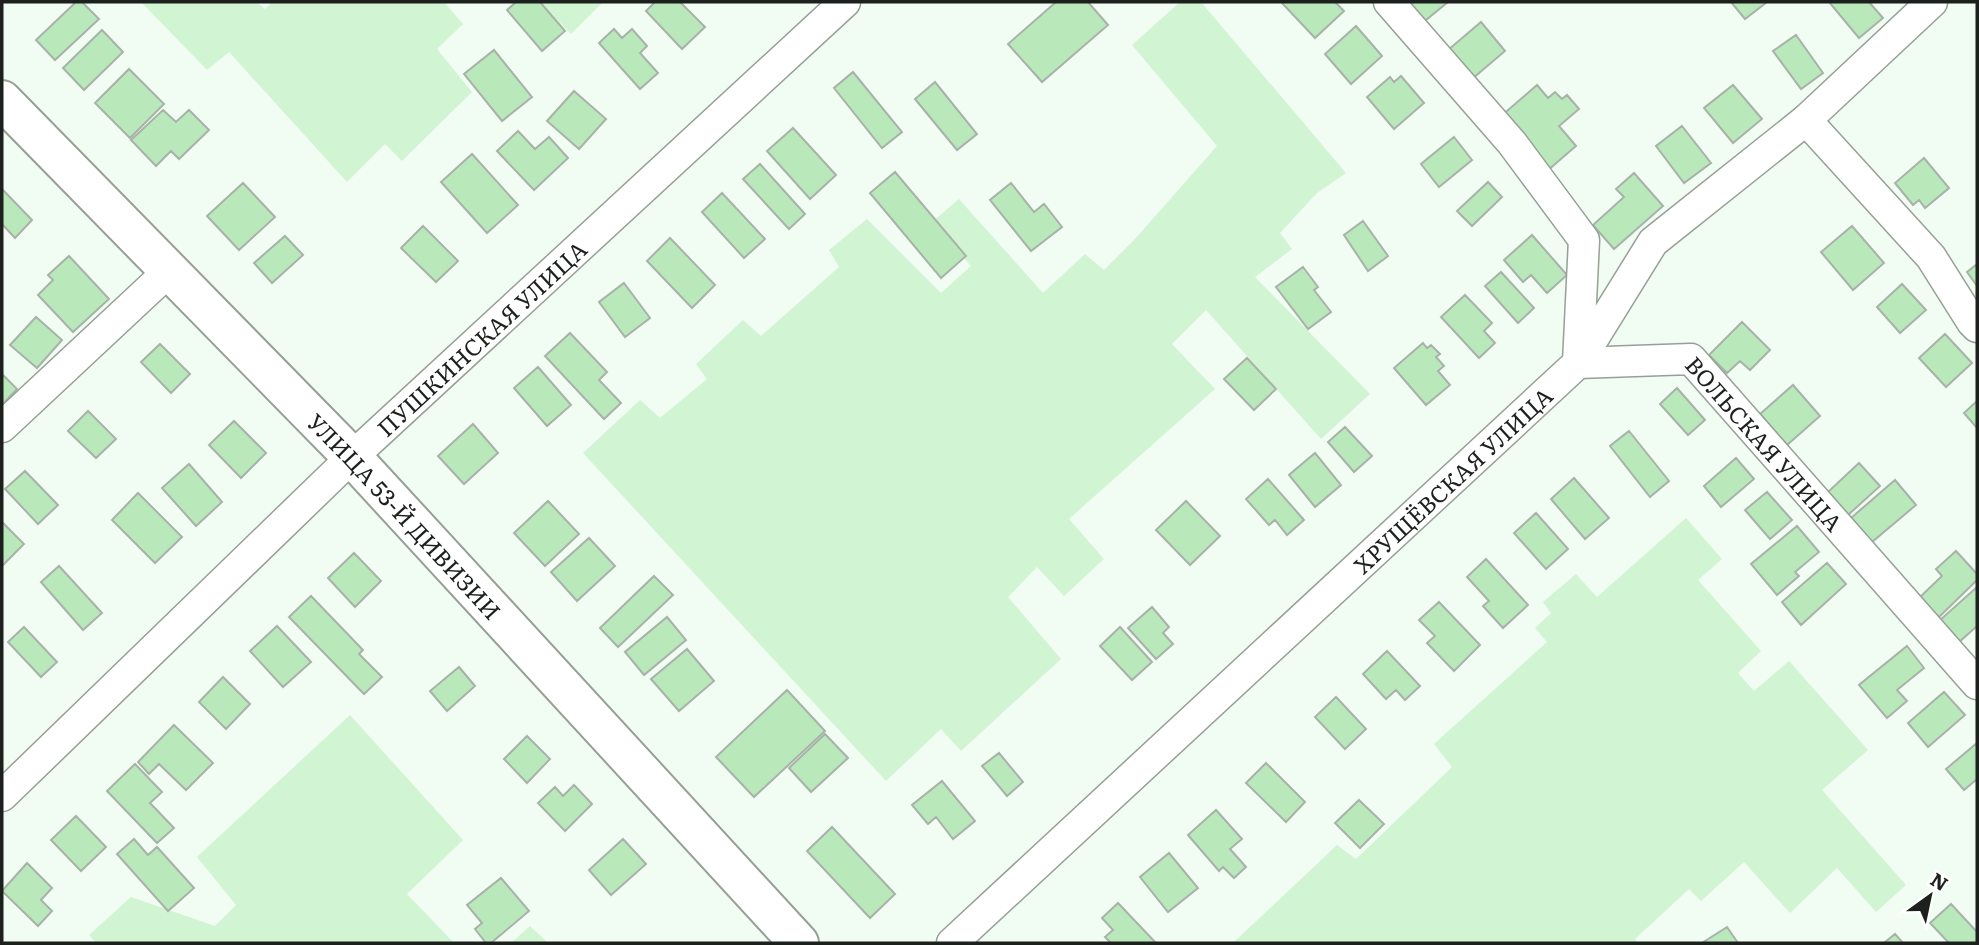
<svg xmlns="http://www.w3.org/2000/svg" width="1979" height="945" font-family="Literata,serif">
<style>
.green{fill:#d1f5d2}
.building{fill:#b9e9bb;stroke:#a8b2a9;stroke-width:2}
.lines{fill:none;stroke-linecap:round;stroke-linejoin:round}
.street-casing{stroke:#96a096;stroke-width:33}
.secondary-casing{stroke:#96a096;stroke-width:42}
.street{stroke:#fff;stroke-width:30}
.secondary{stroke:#fff;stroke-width:38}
.labels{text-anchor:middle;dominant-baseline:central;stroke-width:7;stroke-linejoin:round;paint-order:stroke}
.street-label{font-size:23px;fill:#1d211e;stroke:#fff}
</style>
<rect width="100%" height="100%" fill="#f1fcf2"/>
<!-- green -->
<path class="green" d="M 141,2 L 257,2 L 265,9 L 272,2 L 444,2 L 463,24 L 437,49 L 472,92 L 402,161 L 385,144 L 347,182 L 229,52 L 207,70 Z
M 540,2 L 603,2 L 571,34 Z
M 1180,2 L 1201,2 L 1346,173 L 1317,193 L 1280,233 L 1292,249 L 1255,277 L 1370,394 L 1321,439 L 1206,310 L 1172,344 L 1215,389 L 1069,519 L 1104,559 L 1064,596 L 1037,567 L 1008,597 L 1061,659 L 961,751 L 941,729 L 886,781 L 583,453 L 640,400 L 660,418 L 707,379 L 696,364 L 743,320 L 761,336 L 839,267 L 829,250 L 867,219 L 941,293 L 971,266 L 932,222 L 959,199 L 1043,293 L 1085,254 L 1104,270 L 1135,239 L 1217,146 L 1132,45 Z
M 1686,518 L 1722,559 L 1698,580 L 1761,651 L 1738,673 L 1754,691 L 1789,661 L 1868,750 L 1822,790 L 1906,885 L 1876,912 L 1837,868 L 1790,913 L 1744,862 L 1701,901 L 1689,889 L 1635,939 L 1638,943 L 1233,943 L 1337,845 L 1356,859 L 1452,767 L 1434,744 L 1547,642 L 1535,628 L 1551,613 L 1543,602 L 1576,574 L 1597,597 Z
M 350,715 L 463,840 L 407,894 L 454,943 L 96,943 L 89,935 L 131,897 L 215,926 L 236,905 L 197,857 Z
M 530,926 L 548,943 L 511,943 Z"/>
<!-- building -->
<path class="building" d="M 76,2 L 82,2 L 99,19 L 55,60 L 36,40 Z
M 516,2 L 540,2 L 565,31 L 542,51 L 507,10 Z
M 655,2 L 680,2 L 705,27 L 682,49 L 646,11 Z
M 1056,2 L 1088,2 L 1108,25 L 1042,82 L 1008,44 Z
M 1281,2 L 1335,2 L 1344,11 L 1315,38 Z
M 1403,2 L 1448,2 L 1421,24 Z
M 1731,2 L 1767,2 L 1745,19 Z
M 1829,2 L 1869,2 L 1883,18 L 1859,38 Z
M 1481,22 L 1505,51 L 1472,79 L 1448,50 Z
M 1356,26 L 1382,56 L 1351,84 L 1325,54 Z
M 614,29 L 622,38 L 632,29 L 647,46 L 640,53 L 658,73 L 640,89 L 599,43 Z
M 102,30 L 123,52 L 84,90 L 63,68 Z
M 1796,35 L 1823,73 L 1801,89 L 1773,51 Z
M 494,50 L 532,97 L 502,121 L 464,74 Z
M 129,69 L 164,104 L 130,138 L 95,103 Z
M 853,72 L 902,132 L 882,148 L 834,88 Z
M 1401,76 L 1424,103 L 1394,129 L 1367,97 L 1390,77 L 1394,82 Z
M 935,82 L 977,134 L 957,150 L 915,99 Z
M 1537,85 L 1548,98 L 1555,92 L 1562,99 L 1567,95 L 1579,109 L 1559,126 L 1576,146 L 1547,171 L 1500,117 Z
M 1733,85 L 1762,119 L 1733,143 L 1704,108 Z
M 574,91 L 606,119 L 579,149 L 547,121 Z
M 163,110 L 176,122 L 189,110 L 209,130 L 179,159 L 171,151 L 156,166 L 131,140 Z
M 1682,126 L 1711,163 L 1684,183 L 1656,146 Z
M 793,128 L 836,175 L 810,199 L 767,151 Z
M 518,131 L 535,149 L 549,137 L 568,158 L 534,190 L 497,151 Z
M 1454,137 L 1472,160 L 1439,187 L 1421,164 Z
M 472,154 L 518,205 L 487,233 L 441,182 Z
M 1924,158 L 1949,188 L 1925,208 L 1919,200 L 1913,205 L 1895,183 Z
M 760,164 L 805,214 L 789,229 L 743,179 Z
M 895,172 L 966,256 L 941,278 L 870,193 Z
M 1634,173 L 1663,206 L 1614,249 L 1593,225 L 1624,197 L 1616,189 Z
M 1488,182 L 1502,197 L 1472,226 L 1457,211 Z
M 243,183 L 275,217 L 239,250 L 207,216 Z
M 1011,183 L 1034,212 L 1044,204 L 1062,227 L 1031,251 L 990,200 Z
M 2,189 L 32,220 L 15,238 L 2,224 Z
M 722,193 L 765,239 L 744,258 L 702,212 Z
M 1363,221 L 1388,256 L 1368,271 L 1344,235 Z
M 423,226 L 458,261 L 436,282 L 401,248 Z
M 1852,226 L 1884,263 L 1853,290 L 1821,252 Z
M 1532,235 L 1567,275 L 1547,293 L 1531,275 L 1523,282 L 1504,260 Z
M 285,236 L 303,255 L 272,283 L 254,263 Z
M 670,238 L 715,285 L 692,308 L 647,261 Z
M 69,256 L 109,299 L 73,332 L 38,295 L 53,280 L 48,275 Z
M 1977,264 L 1977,286 L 1967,272 Z
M 1303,267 L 1318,287 L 1314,290 L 1331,312 L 1308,329 L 1276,287 Z
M 1501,272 L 1534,308 L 1518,323 L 1485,286 Z
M 624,283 L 650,318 L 625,337 L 599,302 Z
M 1902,284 L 1926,310 L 1900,333 L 1877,307 Z
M 1465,295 L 1492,323 L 1484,331 L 1495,343 L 1479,358 L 1441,317 Z
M 36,317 L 62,340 L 37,368 L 10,345 Z
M 1742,322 L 1770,350 L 1750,370 L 1740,361 L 1727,373 L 1709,355 Z
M 570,333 L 607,372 L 599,380 L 621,403 L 604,419 L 545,356 Z
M 1945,334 L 1972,363 L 1946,387 L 1919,358 Z
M 1423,343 L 1427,348 L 1431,345 L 1440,354 L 1436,357 L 1444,366 L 1438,371 L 1450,385 L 1426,405 L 1394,368 Z
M 160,344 L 190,374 L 171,393 L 141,362 Z
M 1247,358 L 1276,389 L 1254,410 L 1224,379 Z
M 538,367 L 571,405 L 547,426 L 514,388 Z
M 2,374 L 17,389 L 2,405 Z
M 1793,385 L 1820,416 L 1787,445 L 1760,414 Z
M 1677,388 L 1705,420 L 1688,435 L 1660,404 Z
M 1977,401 L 1977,428 L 1964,413 Z
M 88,411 L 116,439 L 96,458 L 68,431 Z
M 234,421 L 266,453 L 241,478 L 209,445 Z
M 473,424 L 498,453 L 464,484 L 438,456 Z
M 1345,427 L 1372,456 L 1354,472 L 1328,442 Z
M 1629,431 L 1669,481 L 1650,497 L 1610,446 Z
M 1315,453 L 1341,485 L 1315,507 L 1289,475 Z
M 1736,458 L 1754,479 L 1721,507 L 1704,486 Z
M 1859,463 L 1880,486 L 1848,515 L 1828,492 Z
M 189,464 L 222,502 L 196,526 L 162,488 Z
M 25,471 L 58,505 L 38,524 L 5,489 Z
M 1574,478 L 1609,518 L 1585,539 L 1551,499 Z
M 1268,479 L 1304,520 L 1287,535 L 1275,520 L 1269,525 L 1246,499 Z
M 1895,480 L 1916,505 L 1872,542 L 1851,518 Z
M 1767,492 L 1792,520 L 1770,539 L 1745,510 Z
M 138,493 L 182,537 L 155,563 L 112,520 Z
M 548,501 L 579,534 L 545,566 L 514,533 Z
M 1186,501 L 1220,536 L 1190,565 L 1156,530 Z
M 1536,513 L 1568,549 L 1546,569 L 1514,533 Z
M 2,522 L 24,544 L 2,566 Z
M 1797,526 L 1819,552 L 1795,572 L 1799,576 L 1777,595 L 1751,564 Z
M 589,538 L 615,566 L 577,601 L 551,572 Z
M 1956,551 L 1977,574 L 1977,580 L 1938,618 L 1919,598 L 1942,576 L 1936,569 Z
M 354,553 L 381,581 L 355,607 L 328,578 Z
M 1486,559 L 1528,605 L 1503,628 L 1483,606 L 1489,601 L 1467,577 Z
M 1827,563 L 1846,584 L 1801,625 L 1782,602 Z
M 59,566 L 102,613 L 83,630 L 41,582 Z
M 654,576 L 673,595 L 618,647 L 600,628 Z
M 1977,587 L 1977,626 L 1958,643 L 1939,621 Z
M 311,596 L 363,650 L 359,654 L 382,677 L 364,694 L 289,617 Z
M 1439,602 L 1480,645 L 1454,671 L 1427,643 L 1435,636 L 1419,620 Z
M 1152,607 L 1169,627 L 1163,633 L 1173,644 L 1156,659 L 1128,628 Z
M 667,617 L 686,640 L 644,675 L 625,652 Z
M 277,626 L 311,662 L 283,687 L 250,651 Z
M 24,627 L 57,662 L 41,677 L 8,642 Z
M 1120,627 L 1152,662 L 1132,680 L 1100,646 Z
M 1907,646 L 1924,668 L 1897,690 L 1907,701 L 1887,718 L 1859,685 Z
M 687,649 L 714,681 L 679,711 L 651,679 Z
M 1387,651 L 1420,686 L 1405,700 L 1396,690 L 1386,699 L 1363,674 Z
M 459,667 L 475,686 L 447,711 L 430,691 Z
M 223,677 L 250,704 L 226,729 L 199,702 Z
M 787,690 L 825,731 L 754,797 L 716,757 Z
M 1944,692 L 1965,715 L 1928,747 L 1908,723 Z
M 1336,697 L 1366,729 L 1345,749 L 1315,717 Z
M 174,725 L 213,763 L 186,790 L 159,764 L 149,774 L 138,762 Z
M 825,734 L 848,758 L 811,792 L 789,768 Z
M 527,736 L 550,759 L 527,783 L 504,759 Z
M 1977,743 L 1977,779 L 1964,790 L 1946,769 Z
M 999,753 L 1023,782 L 1007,796 L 982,766 Z
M 1266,763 L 1305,802 L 1286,822 L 1246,783 Z
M 135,764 L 162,792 L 150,803 L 174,828 L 157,843 L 107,791 Z
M 942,781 L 975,821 L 953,839 L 936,817 L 928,824 L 912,805 Z
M 574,785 L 592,804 L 565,831 L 538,803 L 555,787 L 563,796 Z
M 1359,800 L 1384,824 L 1360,848 L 1335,823 Z
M 1216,810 L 1242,839 L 1230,849 L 1246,867 L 1234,878 L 1223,867 L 1219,871 L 1188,835 Z
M 76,816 L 106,847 L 81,871 L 51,840 Z
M 832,827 L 895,894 L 870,918 L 807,851 Z
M 134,839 L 148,855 L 157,847 L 194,888 L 168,911 L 117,854 Z
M 623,839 L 646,864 L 611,895 L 589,870 Z
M 1169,853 L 1198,888 L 1168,912 L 1140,877 Z
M 27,863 L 52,888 L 41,900 L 52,911 L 38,926 L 2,891 Z
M 501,878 L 529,911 L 491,943 L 486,943 L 475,929 L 482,923 L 467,905 Z
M 1118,903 L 1156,943 L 1111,943 L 1105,937 L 1113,930 L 1102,918 Z
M 1951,904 L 1977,932 L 1977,943 L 1949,943 L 1930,923 Z
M 1727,927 L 1738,943 L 1702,943 Z
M 1895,934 L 1903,943 L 1884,943 Z"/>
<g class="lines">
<!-- street casing -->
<g class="street-casing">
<g id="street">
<path id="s1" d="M 1389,2 L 1512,143 L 1584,240 L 1578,363 L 1691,359 L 1977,684"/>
<path d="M 1806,120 L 1931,257 L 1972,322 L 1977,327"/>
<path d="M 2,427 L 169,271"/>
<path id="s2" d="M 2,796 L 352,457 L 845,2"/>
<path id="s3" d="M 952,943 L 1578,363 L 1653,242 L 1806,120 L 1932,2"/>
</g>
</g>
<!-- secondary casing -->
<g class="secondary-casing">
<g id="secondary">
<path id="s4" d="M 2,100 L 352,457 L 799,943"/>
</g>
</g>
<!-- street -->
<use href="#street" class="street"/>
<!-- secondary -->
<use href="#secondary" class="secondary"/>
</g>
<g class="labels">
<!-- street labels -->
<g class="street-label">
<text stroke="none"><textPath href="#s2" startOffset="663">ПУШКИНСКАЯ УЛИЦА</textPath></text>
<text stroke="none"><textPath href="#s1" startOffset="656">ВОЛЬСКАЯ УЛИЦА</textPath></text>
<text stroke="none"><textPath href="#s3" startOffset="682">ХРУЩЁВСКАЯ УЛИЦА</textPath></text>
<text stroke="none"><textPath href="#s4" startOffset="579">УЛИЦА 53-Й ДИВИЗИИ</textPath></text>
</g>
</g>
<!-- border -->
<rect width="1979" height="945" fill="none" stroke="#1d211e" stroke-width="7"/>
<!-- north arrow -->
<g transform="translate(1930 896) rotate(33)" stroke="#ffffff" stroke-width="5" paint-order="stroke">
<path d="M0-5L12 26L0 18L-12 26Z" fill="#1d211e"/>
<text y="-10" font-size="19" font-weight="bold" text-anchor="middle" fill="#1d211e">N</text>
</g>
</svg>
